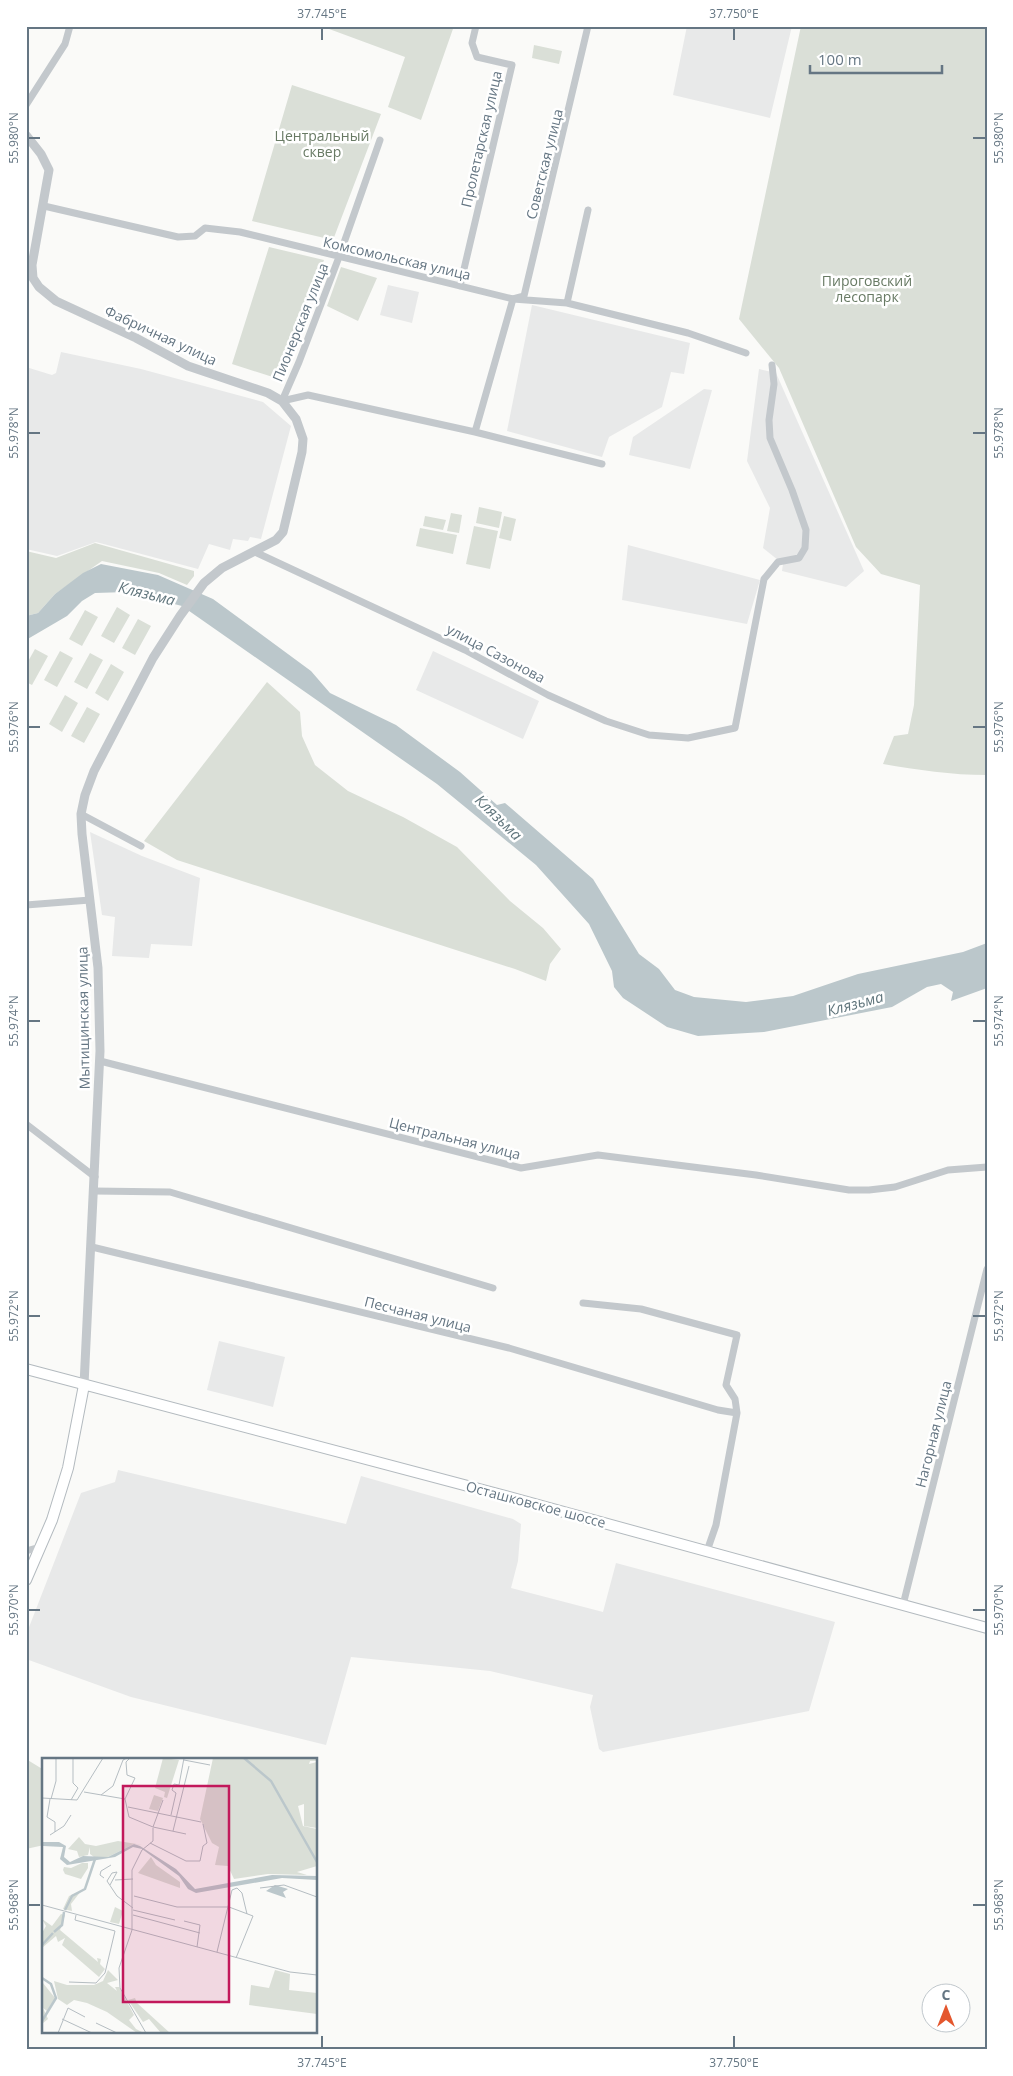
<svg xmlns="http://www.w3.org/2000/svg" width="1013" height="2076" font-family="'Open Sans',sans-serif">
<style>
.built{fill:#e8e9e9}
.green{fill:#dadfd7}
.water{fill:#bbc7cb}
.lines{fill:none;stroke-linecap:round;stroke-linejoin:round}
.secondary-casing{stroke:#b3babf;stroke-width:12}
.minor{stroke:#c3c8cc;stroke-width:7}
.tertiary{stroke:#c3c8cc;stroke-width:9}
.secondary{stroke:#fff;stroke-width:10}
.ticks{fill:none;stroke:#657683;stroke-width:2}
.labels{text-anchor:middle;dominant-baseline:central;stroke-width:5;stroke-linejoin:round;paint-order:stroke}
.park-label{font-size:14px;fill:#687a64;stroke:#fff}
.street-label{font-size:14px;fill:#657683;stroke:#fff}
.water-label{font-size:15px;font-style:italic;fill:#60757c;stroke:#fff}
.inset-river{fill:none;stroke:#bbc7cb;stroke-width:2.5}
.inset-road{fill:none;stroke:#b5bdc2;stroke-width:1}
.view{fill:#c2185b;fill-opacity:0.15;stroke:#c2185b;stroke-width:2.5}
.inset-edge{fill:none;stroke:#657683;stroke-width:2.5}
.neatline{fill:none;stroke:#657683;stroke-width:2}
.ticks-label{font-size:12px;text-anchor:middle;fill:#657683}
</style>
<rect width="100%" height="100%" fill="#fafaf8"/>
<!-- built -->
<path class="built" d="M 687,26 L 792,26 L 770,118 L 673,95 Z
M 388,285 L 419,292 L 412,323 L 380,315 Z
M 532,305 L 690,343 L 684,374 L 671,372 L 662,407 L 609,437 L 602,457 L 507,431 Z
M 61,352 L 141,369 L 263,402 L 291,426 L 261,539 L 250,537 L 248,541 L 233,539 L 230,550 L 209,544 L 198,569 L 96,542 L 57,556 L 26,549 L 26,367 L 52,375 L 56,373 Z
M 759,369 L 776,373 L 864,571 L 846,587 L 782,571 L 783,564 L 763,548 L 770,508 L 747,461 Z
M 704,389 L 712,390 L 690,469 L 629,455 L 633,437 Z
M 628,545 L 760,580 L 747,624 L 622,600 Z
M 433,651 L 539,701 L 523,739 L 416,690 Z
M 90,832 L 142,856 L 200,878 L 192,946 L 151,944 L 149,958 L 112,956 L 115,917 L 102,915 Z
M 219,1341 L 285,1357 L 273,1407 L 207,1390 Z
M 118,1470 L 346,1524 L 361,1476 L 513,1519 L 521,1524 L 518,1561 L 511,1588 L 603,1612 L 616,1563 L 835,1622 L 809,1711 L 603,1752 L 599,1749 L 590,1707 L 593,1695 L 490,1671 L 351,1657 L 326,1745 L 131,1697 L 26,1659 L 26,1635 L 81,1493 L 115,1482 Z"/>
<!-- green -->
<path class="green" d="M 321,26 L 454,26 L 421,120 L 388,107 L 405,57 Z
M 801,26 L 987,26 L 987,775 C 951,775 918,770 883,764 L 894,736 L 908,734 L 914,705 L 920,585 L 881,574 L 856,547 L 779,368 L 739,319 Z
M 534,45 L 562,51 L 559,64 L 532,58 Z
M 292,85 L 381,114 L 333,240 L 252,221 Z
M 269,247 L 324,260 L 279,379 L 232,364 Z
M 341,267 L 377,278 L 358,321 L 327,306 Z
M 479,507 L 502,512 L 499,528 L 476,523 Z
M 451,513 L 462,515 L 459,533 L 447,531 Z
M 425,516 L 446,520 L 443,530 L 423,526 Z
M 504,516 L 516,519 L 511,541 L 499,538 Z
M 474,526 L 498,531 L 490,569 L 466,564 Z
M 420,528 L 457,535 L 453,554 L 416,546 Z
M 95,543 L 194,571 L 194,576 L 187,585 L 159,573 L 102,561 L 55,594 L 38,613 L 26,616 L 26,551 L 56,558 Z
M 117,607 L 130,615 L 114,643 L 101,636 Z
M 85,610 L 98,617 L 82,646 L 69,639 Z
M 138,619 L 151,626 L 135,655 L 122,648 Z
M 35,649 L 48,656 L 32,685 L 26,682 L 26,665 Z
M 60,651 L 73,658 L 57,687 L 44,680 Z
M 90,653 L 103,660 L 87,689 L 74,682 Z
M 111,664 L 124,672 L 108,701 L 95,693 Z
M 267,682 L 300,712 L 302,736 L 315,765 L 348,791 L 403,817 L 457,847 L 510,901 L 543,928 L 561,949 L 550,964 L 546,981 L 515,969 L 177,860 L 144,841 Z
M 65,695 L 78,703 L 62,732 L 49,724 Z
M 87,707 L 100,714 L 84,743 L 71,736 Z
M 26,1759 L 44,1770 L 44,1845 L 26,1849 Z"/>
<!-- water -->
<path class="water" d="M 101,564 L 158,575 L 213,599 L 311,671 L 330,693 L 396,725 L 460,772 L 497,805 L 505,803 L 593,879 L 639,954 L 659,969 L 675,990 L 694,997 L 746,1002 L 793,996 L 858,974 L 963,952 L 987,943 L 987,988 L 951,1001 L 953,992 L 941,984 L 927,987 L 892,1007 L 764,1032 L 698,1036 L 667,1027 L 623,998 L 614,987 L 612,971 L 589,924 L 536,865 L 437,784 L 182,606 L 127,592 L 95,593 L 82,601 L 67,616 L 26,640 L 26,616 L 38,613 L 55,594 L 83,573 Z"/>
<g class="lines">
<!-- secondary casing -->
<g class="secondary-casing">
<path id="secondary" d="M 26,1369 L 498,1494 L 987,1628
M 26,1580 L 52,1520 L 68,1468 L 84,1385"/>
</g>
<!-- minor -->
<path class="minor" d="M 26,105 L 65,44 L 70,26
M 44,206 L 178,237 L 195,236 L 205,228 L 240,232 L 513,299 L 567,303 L 688,333 L 746,353
M 460,286 L 512,65 L 477,57 L 472,43 L 476,26
M 567,303 L 588,210
M 282,401 L 308,395 L 475,432 L 602,464
M 282,401 L 299,362 L 339,257 L 380,140
M 475,432 L 513,299 L 524,296 L 588,26
M 255,552 L 465,650 L 548,695 L 606,721 L 649,735 L 688,738 L 735,728 L 764,579 L 778,562 L 799,558 L 805,548 L 806,530 L 792,490 L 770,438 L 769,420 L 774,384 L 772,365
M 81,814 L 141,846
M 26,905 L 90,900
M 100,1061 L 521,1168 L 598,1155 L 756,1175 L 849,1190 L 869,1190 L 895,1187 L 948,1170 L 987,1167
M 26,1124 L 95,1177
M 94,1191 L 170,1192 L 493,1288
M 92,1247 L 509,1348 L 718,1410 L 737,1413
M 583,1303 L 641,1309 L 737,1335 L 726,1385 L 735,1399 L 737,1413 L 716,1525 L 707,1551
M 26,1551 L 40,1547
M 903,1605 L 987,1269"/>
<!-- tertiary -->
<path class="tertiary" d="M 26,135 L 41,154 L 49,170 L 32,265 L 33,278 L 39,287 L 56,301 L 136,338 L 188,366 L 268,393 L 282,401 L 296,419 L 303,439 L 302,452 L 283,532 L 276,540 L 222,568 L 204,583 L 180,616 L 153,658 L 94,771 L 85,795 L 81,814 L 82,834 L 98,968 L 100,1051 L 84,1385"/>
<!-- secondary -->
<use href="#secondary" class="secondary"/>
</g>
<!-- ticks -->
<path class="ticks" d="M 322,28 L 322,40M 734,28 L 734,40M 28,138 L 40,138M 973,138 L 986,138M 28,433 L 40,433M 973,433 L 986,433M 28,727 L 40,727M 973,727 L 986,727M 28,1021 L 40,1021M 973,1021 L 986,1021M 28,1316 L 40,1316M 973,1316 L 986,1316M 28,1610 L 40,1610M 973,1610 L 986,1610M 28,1905 L 40,1905M 973,1905 L 986,1905M 322,2036 L 322,2048M 734,2036 L 734,2048"/>
<g class="labels">
<!-- park labels -->
<g class="park-label">
<text x="322" y="135">Центральный<tspan x="322" dy="16">сквер</tspan></text>
<text x="867" y="280">Пироговский<tspan x="867" dy="16">лесопарк</tspan></text>
</g>
<!-- street labels -->
<g class="street-label">
<text transform="translate(481 139) rotate(-77)">Пролетарская улица</text>
<text transform="translate(544 164) rotate(-76)">Советская улица</text>
<text transform="translate(397 258) rotate(13)">Комсомольская улица</text>
<text transform="translate(300 322) rotate(-68)">Пионерская улица</text>
<text transform="translate(161 335) rotate(25)">Фабричная улица</text>
<text transform="translate(496 653) rotate(28)">улица Сазонова</text>
<text transform="translate(83 1018) rotate(-91)">Мытищинская улица</text>
<text transform="translate(455 1138) rotate(14)">Центральная улица</text>
<text transform="translate(418 1314) rotate(14)">Песчаная улица</text>
<text transform="translate(933 1434) rotate(-76)">Нагорная улица</text>
<text transform="translate(536 1504) rotate(15)">Осташковское шоссе</text>
</g>
<!-- water labels -->
<g class="water-label">
<text transform="translate(147 593) rotate(14)">Клязьма</text>
<text transform="translate(499 817) rotate(44)">Клязьма</text>
<text transform="translate(855 1003) rotate(-15)">Клязьма</text>
</g>
</g>
<!-- overview -->
<g transform="translate(42 1758)">
<rect width="275" height="275" fill="#fafaf8"/>
<path d="M 121,0 L 137,2 L 125,40 L 122,39 L 123,34 L 113,30 ZM 171,0 L 275,0 L 275,3 L 268,3 L 267,6 L 275,4 L 275,70 L 262,68 L 262,46 L 256,48 L 261,68 L 275,71 L 275,108 L 255,114 L 265,117 L 226,116 L 192,121 L 186,108 L 173,107 L 177,89 L 170,85 L 158,61 ZM 112,37 L 121,40 L 116,53 L 107,51 ZM 37,79 L 43,86 L 54,88 L 76,83 L 101,87 L 92,86 L 66,99 L 52,99 L 48,96 L 48,89 L 46,97 L 37,99 L 35,93 L 26,91 ZM 109,99 L 114,107 L 138,124 L 138,130 L 96,115 ZM 40,105 L 46,105 L 46,110 L 39,121 L 23,116 L 21,112 L 22,109 L 29,110 ZM 39,133 L 29,146 L 30,153 L 21,151 L 27,138 ZM 73,149 L 81,153 L 77,166 L 68,164 ZM 19,156 L 23,157 L 18,172 L 56,204 L 55,200 L 59,201 L 58,206 L 63,211 L 57,219 L 20,187 L 23,180 L 16,184 L 14,178 L 0,190 L 0,175 L 4,168 L 0,161 L 10,168 ZM 66,212 L 76,222 L 65,225 L 75,233 L 73,229 L 77,229 L 92,257 L 87,262 L 94,271 L 102,275 L 95,275 L 65,254 L 45,245 L 32,242 L 25,247 L 16,241 L 12,223 L 25,227 L 52,227 L 61,223 ZM 233,212 L 248,216 L 247,232 L 275,235 L 275,256 L 207,247 L 209,227 L 227,230 ZM 1,225 L 13,240 L 5,253 L 1,250 L 6,261 L 0,266 ZM 93,240 L 95,245 L 128,275 L 119,275 L 107,261 L 101,264 L 86,242 Z" fill="#dadfd7"/>
<path d="M 0,84 L 17,84 L 24,88 L 22,99 L 28,104 L 41,98 L 66,99 L 92,86 L 98,88 L 134,111 L 153,131 L 230,117 L 275,118 L 275,122 L 240,120 L 154,135 L 146,131 L 137,118 L 100,91 L 91,89 L 73,99 L 25,107 L 18,101 L 21,89 L 1,88 ZM 233,127 L 246,131 L 241,134 L 244,140 L 224,133 Z" fill="#bbc7cb"/>
<path class="inset-river" d="M 202,0 L 229,23 L 275,104M 23,152 L 30,138 L 43,131 L 53,101M 12,174 L 20,167 L 22,154M 0,187 L 11,175M 0,220 L 9,226 L 14,240 L 0,263"/>
<path class="inset-road" d="M 142,2 L 168,7M 42,34 L 83,41 L 87,59 L 111,69 L 144,76M 59,37 L 71,28 L 81,2 L 85,0M 0,40 L 35,42 L 61,0M 8,41 L 5,59 L 13,64 L 13,74M 9,41 L 14,23 L 14,0M 83,41 L 93,20 L 85,17 L 84,4 L 88,0M 29,42 L 36,30 L 31,25 L 31,0M 86,49 L 159,64M 129,57 L 134,35 L 130,32 L 132,26 L 137,27 L 142,0M 111,69 L 121,42M 131,73 L 147,8M 8,77 L 22,68 L 29,57M 108,85 L 144,103 L 158,103 L 161,88 L 165,85 L 161,66M 62,120 L 58,117 L 59,113 L 69,107M 73,122 L 91,121M 68,127 L 75,114 L 70,115 L 65,123 L 75,138 L 91,150M 218,130 L 242,127 L 275,139M 92,138 L 135,149 L 187,149 L 211,158 L 194,200M 0,147 L 248,214 L 275,217M 91,152 L 133,162M 91,157 L 158,175M 142,163 L 158,167 L 155,189M 90,172 L 90,112 L 100,92 L 111,83 L 111,70M 90,172 L 77,210 L 78,230 L 104,275M 175,194 L 190,132 L 195,130 L 200,135 L 205,156M 27,224 L 54,225 L 63,215 L 73,173 L 33,162 L 34,157M 20,261 L 50,275M 54,265 L 75,275M 16,275 L 26,250 L 43,259"/>
<path class="view" d="M 81,28 L 187,28 L 187,244 L 81,244 Z"/>
<rect width="275" height="275" class="inset-edge"/>
</g>
<!-- border -->
<rect width="1013" height="2076" fill="none" stroke="#ffffff" stroke-width="55"/>
<!-- north arrow -->
<g transform="translate(946 2008)"><circle r="24" fill="#ffffff" stroke="#c1c8cd"/>
<path d="M0-4L9 19L0 12L-9 19Z" fill="#e4572e"/>
<text y="-8" font-size="14" font-weight="bold" text-anchor="middle" fill="#657683">С</text>
</g>
<!-- scale -->
<path d="M810 65v8h132v-8" fill="none" stroke="#657683" stroke-width="2.5"/>
<text x="818" y="65" font-size="15" fill="#657683" stroke="#ffffff" stroke-width="4" paint-order="stroke">100 m</text>
<rect x="28" y="28" width="958" height="2020" class="neatline"/>
<g class="ticks-label">
<text x="322" y="18">37.745°E</text>
<text x="734" y="18">37.750°E</text>
<text transform="translate(14 138) rotate(-90)" y="4">55.980°N</text>
<text transform="translate(999 138) rotate(-90)" y="4">55.980°N</text>
<text transform="translate(14 433) rotate(-90)" y="4">55.978°N</text>
<text transform="translate(999 433) rotate(-90)" y="4">55.978°N</text>
<text transform="translate(14 727) rotate(-90)" y="4">55.976°N</text>
<text transform="translate(999 727) rotate(-90)" y="4">55.976°N</text>
<text transform="translate(14 1021) rotate(-90)" y="4">55.974°N</text>
<text transform="translate(999 1021) rotate(-90)" y="4">55.974°N</text>
<text transform="translate(14 1316) rotate(-90)" y="4">55.972°N</text>
<text transform="translate(999 1316) rotate(-90)" y="4">55.972°N</text>
<text transform="translate(14 1610) rotate(-90)" y="4">55.970°N</text>
<text transform="translate(999 1610) rotate(-90)" y="4">55.970°N</text>
<text transform="translate(14 1905) rotate(-90)" y="4">55.968°N</text>
<text transform="translate(999 1905) rotate(-90)" y="4">55.968°N</text>
<text x="322" y="2067">37.745°E</text>
<text x="734" y="2067">37.750°E</text>
</g>
</svg>
